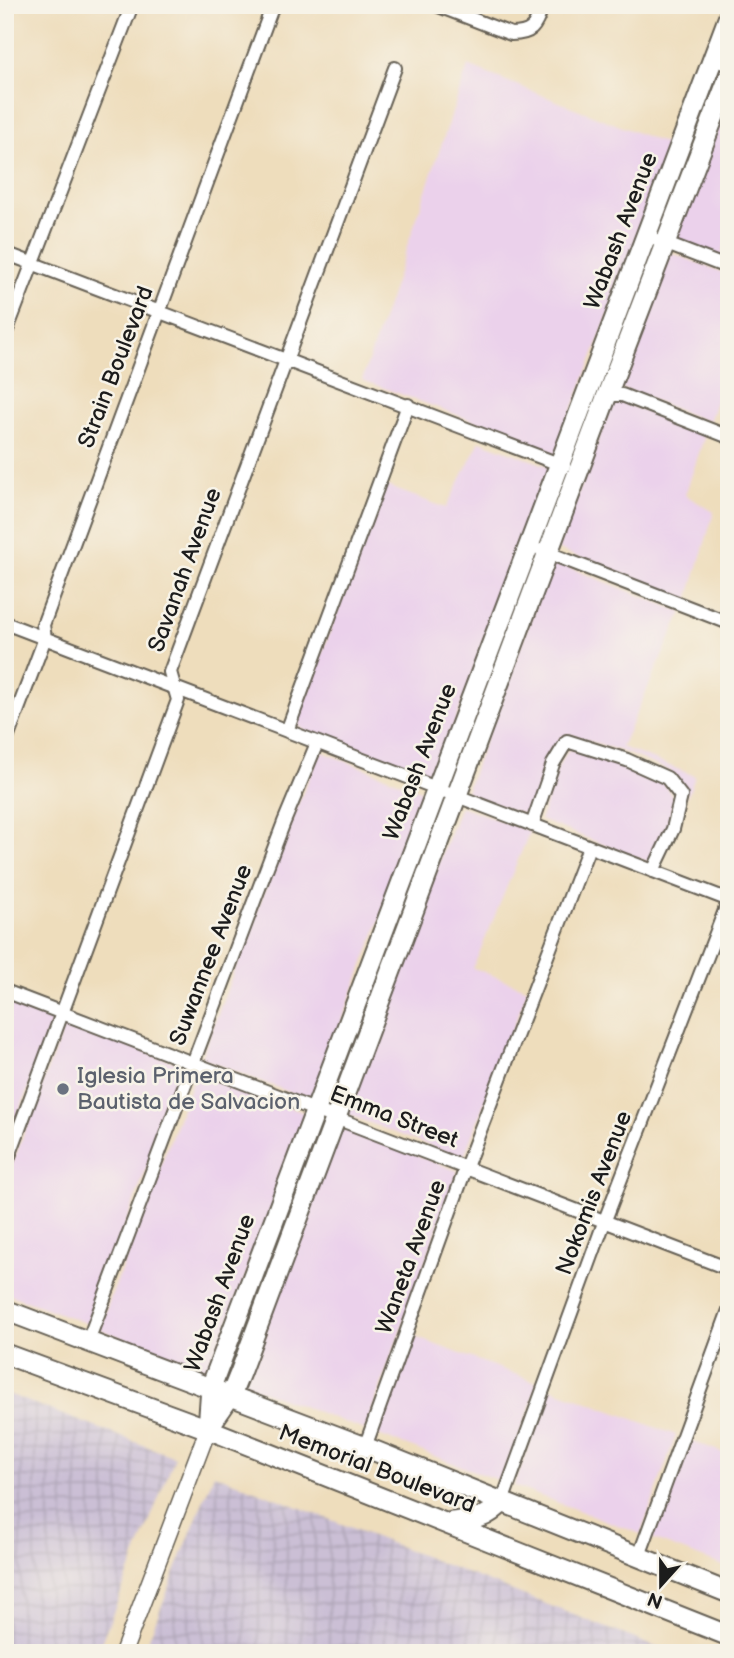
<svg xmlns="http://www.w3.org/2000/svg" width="734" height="1658" font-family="'Balsamiq Sans',sans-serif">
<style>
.built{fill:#ebd1eb}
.industrial{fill:url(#industrial-grid)}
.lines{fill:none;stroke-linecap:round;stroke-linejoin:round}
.minor-casing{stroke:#666054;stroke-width:16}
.tertiary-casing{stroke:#666054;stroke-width:19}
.primary-casing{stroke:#666054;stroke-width:23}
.minor{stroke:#fff;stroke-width:12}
.tertiary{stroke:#fff;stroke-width:16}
.primary{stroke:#fff;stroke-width:19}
.worship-dot{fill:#6b7280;stroke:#f7f3e8;stroke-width:2.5}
.labels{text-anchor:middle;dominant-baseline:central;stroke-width:5;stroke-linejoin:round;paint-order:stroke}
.street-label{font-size:23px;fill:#1c1c1c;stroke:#f7f3e8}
.worship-label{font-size:23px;fill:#5b616d;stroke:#f7f3e8;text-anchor:start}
</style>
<defs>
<pattern id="industrial-grid" width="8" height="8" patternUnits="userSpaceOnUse" patternTransform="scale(1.75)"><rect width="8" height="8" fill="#cbbfd5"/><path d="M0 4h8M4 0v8" fill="none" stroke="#aea4b6"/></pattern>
</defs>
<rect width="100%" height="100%" fill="#f7f3e8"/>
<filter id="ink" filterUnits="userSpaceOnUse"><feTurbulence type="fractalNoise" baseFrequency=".0143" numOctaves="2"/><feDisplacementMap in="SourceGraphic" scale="14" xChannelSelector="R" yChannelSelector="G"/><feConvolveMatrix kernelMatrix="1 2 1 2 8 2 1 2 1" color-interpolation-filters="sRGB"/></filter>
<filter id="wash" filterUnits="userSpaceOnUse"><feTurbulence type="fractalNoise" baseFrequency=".00686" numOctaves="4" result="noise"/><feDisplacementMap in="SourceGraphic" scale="28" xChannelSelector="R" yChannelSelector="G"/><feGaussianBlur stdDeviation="1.57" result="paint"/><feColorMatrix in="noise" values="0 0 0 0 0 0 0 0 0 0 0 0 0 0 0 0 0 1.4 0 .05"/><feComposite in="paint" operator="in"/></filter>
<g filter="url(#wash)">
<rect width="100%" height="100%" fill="#eeddbc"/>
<!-- built -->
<path class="built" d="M 468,66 L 673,147 L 555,455 L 486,429 L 487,426 L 362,380 Z
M 729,94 L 729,236 L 722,251 L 729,254 L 729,261 L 674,240 Z
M 669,252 L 729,275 L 729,364 L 709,422 L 618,387 Z
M 613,399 L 705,435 L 685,495 L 714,512 L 688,600 L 557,549 Z
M 480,441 L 550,467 L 433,781 L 306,731 L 296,724 L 384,485 L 446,508 Z
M 552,561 L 682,612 L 621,747 L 695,776 L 687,798 L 686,792 L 670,771 L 629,754 L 569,734 L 562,737 L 548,761 L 528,816 L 465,794 Z
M 569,749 L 624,767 L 663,783 L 674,798 L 668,827 L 651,863 L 540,820 L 558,767 Z
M 320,751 L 428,793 L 312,1101 L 201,1058 L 290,824 Z
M 439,798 L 449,802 L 333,1109 L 323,1105 Z
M 460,806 L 530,831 L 473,968 L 528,989 L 463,1159 L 344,1113 Z
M 5,998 L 55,1017 L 5,1150 Z
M 66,1021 L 185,1066 L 88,1324 L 5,1293 L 5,1184 Z
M 196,1071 L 307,1114 L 210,1371 L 99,1329 Z
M 318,1118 L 328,1122 L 231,1379 L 222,1375 Z
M 339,1126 L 458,1171 L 365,1430 L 242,1383 Z
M 412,1336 L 539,1383 L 503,1482 L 376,1434 Z
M 550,1388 L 676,1435 L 641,1534 L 514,1486 Z
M 687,1439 L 729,1455 L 729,1568 L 652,1539 Z"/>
<!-- industrial -->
<path class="industrial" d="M 5,1393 L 175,1457 L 97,1653 L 5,1653 Z
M 214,1474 L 671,1653 L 143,1653 Z"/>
</g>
<g filter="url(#ink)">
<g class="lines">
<!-- minor casing -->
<g class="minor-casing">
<path id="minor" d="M 436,5 L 511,34 C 534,34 535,26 543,5
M 713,59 L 729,65
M 646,236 L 729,268
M 5,253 L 564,466
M 5,335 L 132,5
M 607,395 L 622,395 L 729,437
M 541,550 L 729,623
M 5,623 L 729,900
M 287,731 L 408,405
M 5,744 L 45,638 L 43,625 L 273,5
M 532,825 L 553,764 L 567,741 L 627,760 L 667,778 L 681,796 L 673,829 L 653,871
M 5,991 L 729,1269
M 5,1167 L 178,700 L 170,672 L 395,68
M 88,1341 L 284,822 L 317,743
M 365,1447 L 466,1167 L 589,847
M 502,1502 L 605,1220 L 729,900
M 639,1556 L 729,1310"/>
</g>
<!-- tertiary casing -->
<g class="tertiary-casing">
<path id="tertiary" d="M 123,1653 L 208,1429"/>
</g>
<!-- primary casing -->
<g class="primary-casing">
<path id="primary" d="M 5,1310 L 365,1447 L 729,1593
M 5,1354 L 208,1429 L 729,1636
M 208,1428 L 231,1395 L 240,1373 L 607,395 L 729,77
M 208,1429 L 211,1387 L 219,1366 L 729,16
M 452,1522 C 474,1520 487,1519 502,1502"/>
</g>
<!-- minor -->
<use href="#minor" class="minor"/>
<!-- tertiary -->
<use href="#tertiary" class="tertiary"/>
<!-- primary -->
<use href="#primary" class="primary"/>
</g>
</g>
<!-- markers -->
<circle class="worship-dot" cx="63" cy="1089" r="7"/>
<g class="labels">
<!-- street labels -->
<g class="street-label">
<text transform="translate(621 231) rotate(-69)">Wabash Avenue</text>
<text transform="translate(116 367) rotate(-69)">Strain Boulevard</text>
<text transform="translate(185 570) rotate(-70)">Savanah Avenue</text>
<text transform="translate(420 762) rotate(-69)">Wabash Avenue</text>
<text transform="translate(211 955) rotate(-69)">Suwannee Avenue</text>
<text transform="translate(394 1117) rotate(21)">Emma Street</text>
<text transform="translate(594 1193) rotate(-69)">Nokomis Avenue</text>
<text transform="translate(411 1257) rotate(-70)">Waneta Avenue</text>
<text transform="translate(220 1293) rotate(-70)">Wabash Avenue</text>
<text transform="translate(377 1469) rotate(21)">Memorial Boulevard</text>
</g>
<!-- worship labels -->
<g class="worship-label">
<text x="77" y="1076">Iglesia Primera<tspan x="77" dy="26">Bautista de Salvacion</tspan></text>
</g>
</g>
<!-- margin -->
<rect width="734" height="1658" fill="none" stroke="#f7f3e8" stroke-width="28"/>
<!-- north arrow -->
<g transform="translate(661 1585) rotate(201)" stroke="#f7f3e8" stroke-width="5" paint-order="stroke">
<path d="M0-5L12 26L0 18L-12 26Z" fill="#1c1c1c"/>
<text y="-10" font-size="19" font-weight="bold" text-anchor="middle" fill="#1c1c1c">N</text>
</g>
</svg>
